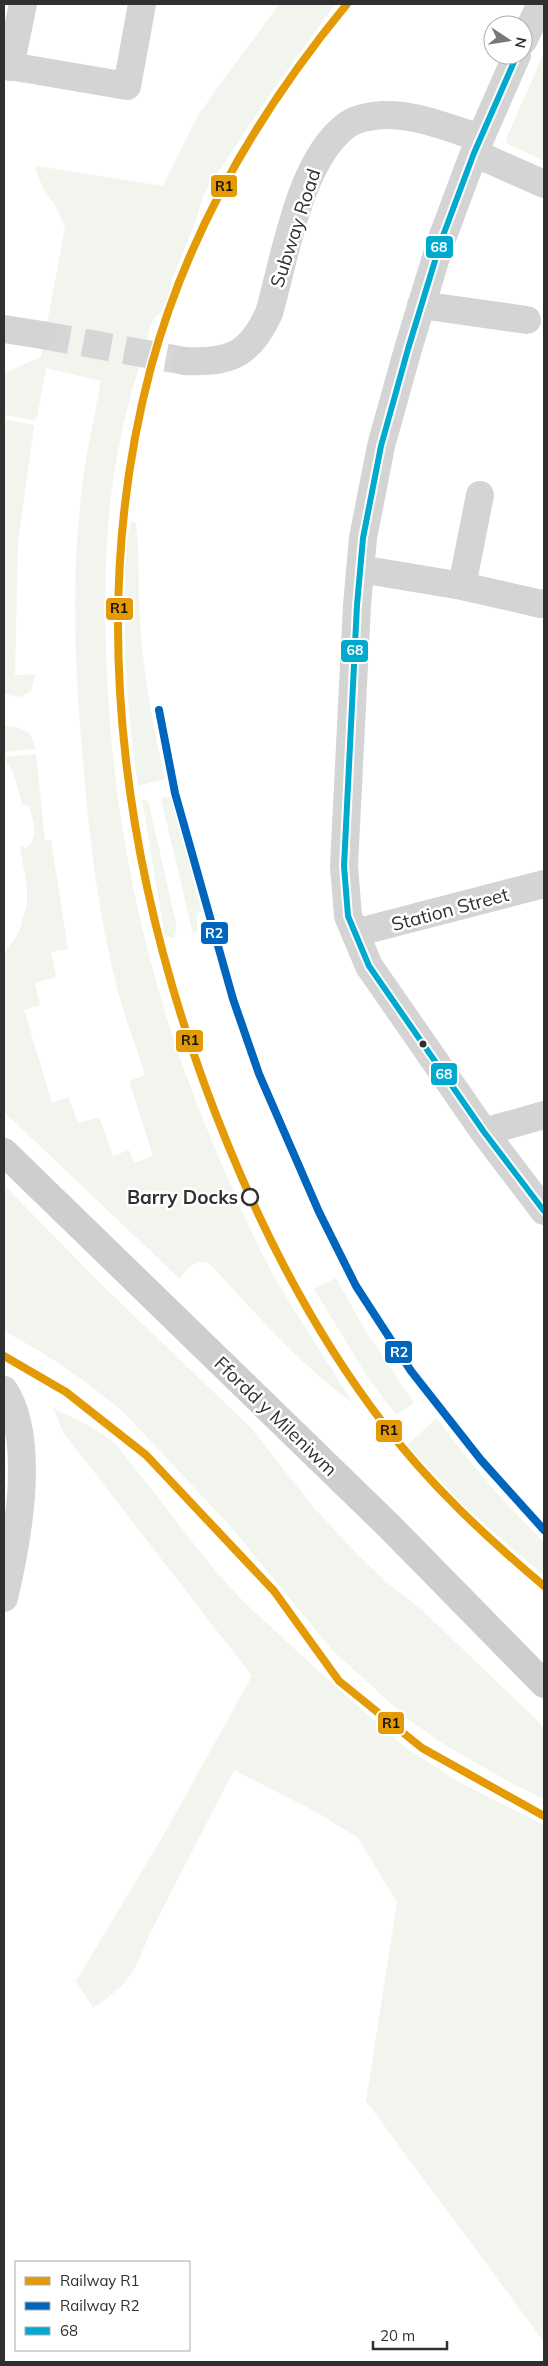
<svg xmlns="http://www.w3.org/2000/svg" width="548" height="2366" font-family="Mulish,sans-serif">
<style>
.green{fill:#f1f5ed}
.lines{fill:none;stroke-linecap:round;stroke-linejoin:round}
.street-tunnel{stroke:#d6d6d6;stroke-width:28;stroke-dasharray:28 14;stroke-linecap:butt}
.street{stroke:#d4d4d4;stroke-width:28}
.secondary{stroke:#cecece;stroke-width:28}
.rail-casing{stroke:#bcbcbc;stroke-width:5.5}
.rail{stroke:#fff;stroke-width:4;stroke-dasharray:11;stroke-linecap:butt}
.bus-1-casing{stroke:#fff;stroke-width:10}
.bus-1{stroke:#00a9ce;stroke-width:6}
.rail-1-casing{stroke:#fff;stroke-width:11}
.rail-2-casing{stroke:#fff;stroke-width:11}
.rail-1{stroke:#e39a05;stroke-width:8}
.rail-2{stroke:#0065bd;stroke-width:8}
.bus-dot{fill:#303030;stroke:#fff;stroke-width:2}
.stop-dot{fill:#fff;stroke:#303030;stroke-width:2.5}
.labels{text-anchor:middle;dominant-baseline:central;stroke-width:5;stroke-linejoin:round;paint-order:stroke}
.street-label{font-size:19px;fill:#303030;stroke:#fff}
.stop-label{font-size:19px;font-weight:bold;fill:#303030;stroke:#fff;text-anchor:end}
.line-badge{stroke:#fff;stroke-width:2}
.badge-label{font-size:14px;text-anchor:middle;font-weight:bold;fill:#fff}
.pale-badge-label{font-size:14px;text-anchor:middle;font-weight:bold;fill:#111}
</style>
<rect width="100%" height="100%" fill="#fff"/>
<!-- green -->
<path class="green" d="M 279,4 L 335,4 L 266,100 L 203,195 L 196,220 L 172,279 L 168,297 L 160,313 L 153,319 C 138,370 122,421 114,474 C 104,540 104,608 107,674 C 115,849 153,1007 223,1167 C 239,1204 255,1242 274,1276 C 299,1319 327,1361 353,1403 C 298,1364 253,1310 208,1262 C 193,1262 187,1267 180,1279 L 4,1112 L 4,954 L 19,932 L 27,904 L 27,887 L 20,847 L 23,846 L 24,849 C 41,839 33,821 29,806 L 22,804 L 13,772 L 4,757 L 36,754 L 45,841 L 51,840 L 68,949 L 51,952 L 56,977 L 35,983 L 40,1005 L 24,1010 L 52,1103 L 68,1097 L 78,1123 L 99,1117 L 113,1156 L 129,1150 L 134,1163 L 153,1156 L 129,1081 L 145,1075 C 137,1049 127,1023 119,996 C 99,920 89,839 83,761 C 75,672 71,585 81,496 C 85,458 94,419 101,381 L 46,368 L 37,418 L 34,420 L 4,415 L 4,373 L 41,357 L 65,227 L 55,205 L 43,188 L 36,170 L 37,166 L 163,186 L 198,115 Z
M 544,53 L 544,161 L 508,144 L 506,139 Z
M 4,419 L 33,425 L 34,427 L 18,542 L 15,675 L 35,674 L 31,692 L 20,697 L 4,694 Z
M 132,521 L 136,524 C 140,556 138,588 140,620 C 143,673 153,727 165,779 L 138,786 C 127,713 122,640 126,567 C 127,553 125,534 132,521 Z
M 4,726 L 16,727 L 30,734 L 36,749 L 4,752 Z
M 166,796 L 167,798 L 171,797 L 202,912 L 197,913 L 197,932 L 193,934 L 161,799 Z
M 142,800 L 148,801 L 149,804 L 177,928 L 174,938 L 165,937 Z
M 4,1185 L 100,1283 L 250,1427 L 315,1509 L 357,1554 L 384,1580 L 424,1612 L 544,1727 L 544,1799 L 513,1784 L 443,1744 L 408,1719 L 333,1651 L 231,1527 L 127,1416 C 91,1383 47,1354 4,1331 Z
M 336,1278 L 364,1328 L 414,1403 L 396,1415 L 368,1378 L 314,1289 Z
M 53,1408 L 90,1426 L 116,1444 L 216,1572 L 244,1602 L 325,1677 L 406,1748 L 461,1783 L 544,1825 L 544,2342 L 366,2101 L 397,1902 L 358,1838 L 318,1813 L 234,1770 L 148,1937 C 134,1976 127,1985 93,2008 L 76,1981 L 167,1829 L 252,1676 L 63,1432 Z
M 437,1418 C 469,1463 505,1504 544,1542 L 544,1576 L 465,1507 L 407,1445 Z"/>
<g class="lines">
<!-- street-tunnel -->
<path class="street-tunnel" d="M 42,335 L 185,361"/>
<!-- street -->
<path class="street" d="M 523,41 L 541,4
M 517,55 L 474,153 L 441,241 L 408,349 L 381,446 L 363,538 L 357,605 L 344,866 L 348,916 L 369,966 L 484,1132 L 544,1211
M 4,65 L 127,86 L 142,4
M 10,67 L 23,4
M 474,153 L 544,184
M 421,305 L 527,320
M 4,329 L 42,335
M 185,361 C 230,363 250,355 269,313 C 285,258 299,160 347,125 C 356,118 372,116 383,115 C 416,114 449,128 480,138
M 360,569 L 462,586 L 541,604 L 544,603
M 462,586 L 480,495
M 355,933 L 544,884
M 484,1132 L 544,1115
M 4,1390 C 37,1440 17,1543 4,1598"/>
<!-- secondary -->
<path class="secondary" d="M 4,1152 L 389,1526 L 544,1684"/>
<!-- rail casing -->
<g class="rail-casing">
<path id="rail" d="M 4,1356 L 66,1392 L 146,1455 L 274,1591 L 339,1681 L 422,1748 L 544,1816"/>
</g>
<!-- rail -->
<use href="#rail" class="rail"/>
<!-- bus-1 casing -->
<g class="bus-1-casing">
<path id="bus-1" d="M 517,55 L 474,153 L 441,241 L 408,349 L 381,446 L 363,538 L 357,605 L 344,866 L 348,916 L 369,966 L 484,1132 L 544,1211"/>
</g>
<!-- bus-1 -->
<use href="#bus-1" class="bus-1"/>
<!-- rail-1 casing -->
<g class="rail-1-casing">
<path id="rail-1" d="M 347,4 C 258,112 188,231 151,367 C 82,626 128,901 228,1145 C 268,1243 318,1338 383,1423 C 429,1484 485,1536 544,1586
M 4,1356 L 66,1392 L 146,1455 L 274,1591 L 339,1681 L 422,1748 L 544,1816"/>
</g>
<!-- rail-2 casing -->
<g class="rail-2-casing">
<path id="rail-2" d="M 159,710 L 175,793 L 233,999 L 259,1074 L 319,1212 L 356,1286 L 411,1371 L 481,1460 L 544,1530"/>
</g>
<!-- rail-1 -->
<use href="#rail-1" class="rail-1"/>
<!-- rail-2 -->
<use href="#rail-2" class="rail-2"/>
</g>
<!-- markers -->
<circle class="bus-dot" cx="423" cy="1044" r="4.5"/>
<circle class="stop-dot" cx="250" cy="1197" r="8"/>
<g class="labels">
<!-- street labels -->
<g class="street-label">
<text transform="translate(295 228) rotate(-72)">Subway Road</text>
<text transform="translate(450 909) rotate(-15)">Station Street</text>
<text transform="translate(276 1416) rotate(44)">Ffordd y Mileniwm</text>
</g>
<!-- stop labels -->
<g class="stop-label">
<text x="238" y="1197">Barry Docks</text>
</g>
</g>
<g class="line-badge">
<rect x="210" y="174" width="28" height="24" rx="5" fill="#e39a05"/>
<rect x="425" y="235" width="29" height="24" rx="5" fill="#00a9ce"/>
<rect x="105" y="597" width="29" height="24" rx="5" fill="#e39a05"/>
<rect x="340" y="639" width="29" height="24" rx="5" fill="#00a9ce"/>
<rect x="200" y="921" width="29" height="24" rx="5" fill="#0065bd"/>
<rect x="175" y="1029" width="29" height="24" rx="5" fill="#e39a05"/>
<rect x="430" y="1062" width="28" height="24" rx="5" fill="#00a9ce"/>
<rect x="384" y="1340" width="29" height="24" rx="5" fill="#0065bd"/>
<rect x="375" y="1419" width="28" height="24" rx="5" fill="#e39a05"/>
<rect x="377" y="1711" width="28" height="24" rx="5" fill="#e39a05"/>
</g>
<g class="badge-label">
<text x="439" y="252">68</text>
<text x="355" y="655">68</text>
<text x="214" y="938">R2</text>
<text x="444" y="1079">68</text>
<text x="399" y="1357">R2</text>
</g>
<g class="pale-badge-label">
<text x="224" y="191">R1</text>
<text x="119" y="613">R1</text>
<text x="190" y="1045">R1</text>
<text x="389" y="1435">R1</text>
<text x="391" y="1728">R1</text>
</g>
<!-- border -->
<rect width="548" height="2366" fill="none" stroke="#303030" stroke-width="10"/>
<!-- legend -->
<rect x="15" y="2261" width="175" height="90" fill="#ffffff" stroke="#acacac"/>
<rect x="25" y="2277" width="25" height="8" fill="#e39a05" stroke="#acacac"/>
<text x="60" y="2286" font-size="15" fill="#303030">Railway R1</text>
<rect x="25" y="2302" width="25" height="8" fill="#0065bd" stroke="#acacac"/>
<text x="60" y="2311" font-size="15" fill="#303030">Railway R2</text>
<rect x="25" y="2327" width="25" height="8" fill="#00a9ce" stroke="#acacac"/>
<text x="60" y="2336" font-size="15" fill="#303030">68</text>
<!-- north arrow -->
<g transform="translate(508 40) rotate(102)"><circle r="24" fill="#ffffff" stroke="#acacac"/>
<path d="M0-4L9 19L0 12L-9 19Z" fill="#787878"/>
<text y="-8" font-size="14" font-weight="bold" text-anchor="middle" fill="#303030">N</text>
</g>
<!-- scale -->
<path d="M373 2341v8h74v-8" fill="none" stroke="#303030" stroke-width="2.5"/>
<text x="380" y="2341" font-size="15" fill="#303030" stroke="#ffffff" stroke-width="4" paint-order="stroke">20 m</text>
</svg>
